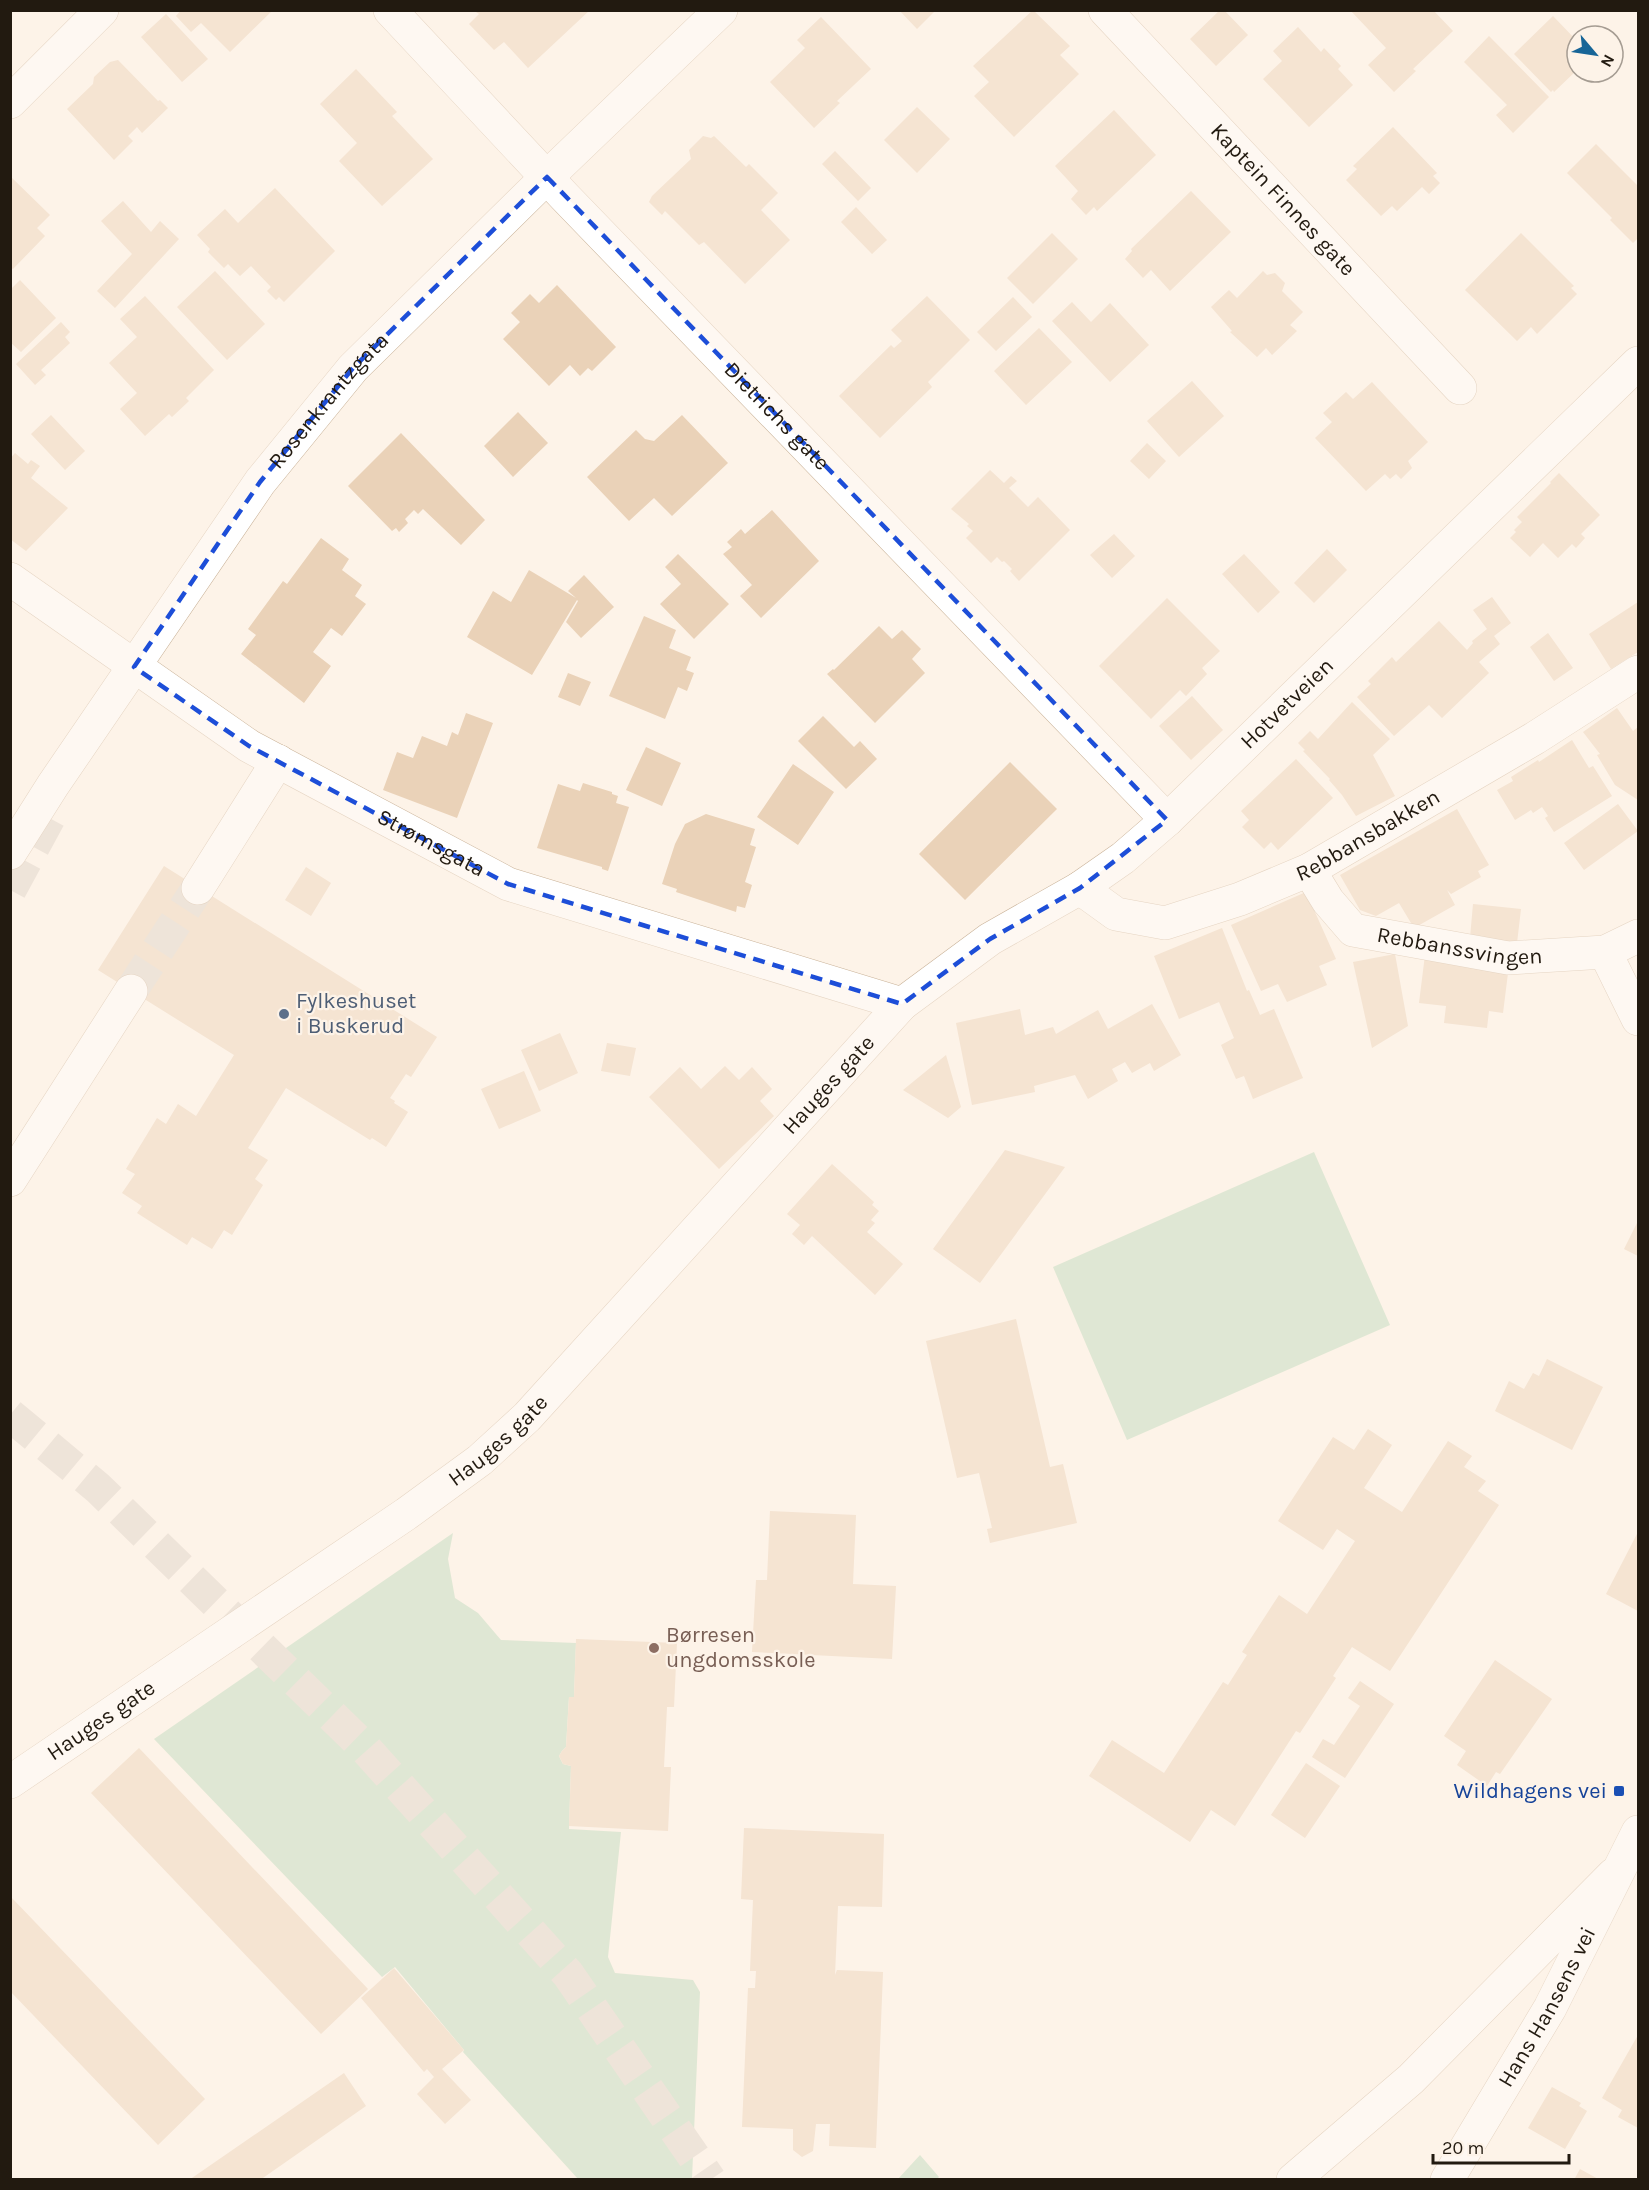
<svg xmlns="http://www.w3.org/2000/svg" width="1649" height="2190" font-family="Karla,sans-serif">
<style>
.green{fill:#bbdabc}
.building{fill:#ead2b8}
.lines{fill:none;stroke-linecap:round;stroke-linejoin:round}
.minor-tunnel{stroke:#dcd2c8;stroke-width:33;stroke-dasharray:33 16;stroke-linecap:butt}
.major-tunnel{stroke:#dcd2c8;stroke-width:33;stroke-dasharray:33 16;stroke-linecap:butt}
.minor-casing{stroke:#c9b298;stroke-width:34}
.major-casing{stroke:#c9b298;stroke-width:34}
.minor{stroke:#fff;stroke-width:33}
.major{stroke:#fff;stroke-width:33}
.marked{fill:none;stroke:#1d4ed8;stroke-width:4.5;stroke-dasharray:12 8;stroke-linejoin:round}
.service-dot{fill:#5c6f8a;stroke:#fdf3e8;stroke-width:2}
.education-dot{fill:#8d6e63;stroke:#fdf3e8;stroke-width:2}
.transit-dot{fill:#1a4fb4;stroke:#fdf3e8;stroke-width:2}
.labels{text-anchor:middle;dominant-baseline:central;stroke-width:4.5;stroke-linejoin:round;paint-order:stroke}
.street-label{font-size:22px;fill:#221a10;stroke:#fdf3e8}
.service-label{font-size:22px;fill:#4e5e75;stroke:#fdf3e8;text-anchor:start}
.education-label{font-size:22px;fill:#785e54;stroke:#fdf3e8;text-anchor:start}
.transit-label{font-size:22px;fill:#164399;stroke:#fdf3e8;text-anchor:end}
</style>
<rect width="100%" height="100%" fill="#fdf3e8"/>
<!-- green -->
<path class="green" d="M 1314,1152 L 1390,1325 L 1127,1440 L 1053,1267 Z
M 453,1533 L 448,1559 L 455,1598 L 478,1613 L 501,1640 L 576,1643 L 574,1697 L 569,1697 L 566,1747 L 562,1751 L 559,1756 L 563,1764 L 571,1766 L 569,1829 L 621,1832 L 608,1957 L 615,1973 L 693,1980 L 700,1992 L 692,2179 L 578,2179 L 463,2052 L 464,2050 L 395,1967 L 382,1977 L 154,1739 Z
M 920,2155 L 939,2177 L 937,2179 L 898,2179 Z"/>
<!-- building -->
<path class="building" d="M 181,10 L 273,10 L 230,52 L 201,23 L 191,32 L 176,16 Z
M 478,10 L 590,10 L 528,68 L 504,42 L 494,50 L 469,24 L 479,14 L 476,12 Z
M 899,10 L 936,10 L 917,29 Z
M 1033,10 L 1070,46 L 1060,55 L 1079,74 L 1014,137 L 974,96 L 989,82 L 973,66 Z
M 1220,10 L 1224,10 L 1248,35 L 1216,66 L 1190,39 Z
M 1350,10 L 1433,10 L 1453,31 L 1413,69 L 1416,71 L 1394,92 L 1368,65 L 1386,48 Z
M 166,14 L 208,59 L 182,82 L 141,37 Z
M 1553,16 L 1577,41 L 1577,70 L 1554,92 L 1553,90 L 1551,92 L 1514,54 Z
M 821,17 L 871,69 L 837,101 L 840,103 L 814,128 L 770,82 L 805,48 L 797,40 Z
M 1298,27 L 1321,52 L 1324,48 L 1341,66 L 1338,69 L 1353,85 L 1309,127 L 1263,79 L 1282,61 L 1273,51 Z
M 1489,36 L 1549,97 L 1513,133 L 1496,115 L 1507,105 L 1464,62 Z
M 118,60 L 158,101 L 160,100 L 168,108 L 142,133 L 137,127 L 128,136 L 133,141 L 114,160 L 67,109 L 93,84 L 94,77 L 110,62 Z
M 356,69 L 397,112 L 392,116 L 433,159 L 382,206 L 339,161 L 357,143 L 320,104 Z
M 917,107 L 950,139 L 917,173 L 884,140 Z
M 1114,110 L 1156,155 L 1097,211 L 1094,207 L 1086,215 L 1071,199 L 1078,191 L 1055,166 Z
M 1393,127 L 1437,173 L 1433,176 L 1440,183 L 1429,194 L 1422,187 L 1397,211 L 1392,206 L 1381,216 L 1346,180 L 1357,169 L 1353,166 Z
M 703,136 L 711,138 L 714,136 L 746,167 L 749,164 L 778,193 L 761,210 L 790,240 L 745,284 L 704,242 L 699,245 L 665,211 L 662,215 L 649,202 L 652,196 L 691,159 L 689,150 Z
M 1596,144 L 1638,186 L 1638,238 L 1633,243 L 1610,220 L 1612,218 L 1567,173 Z
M 835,151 L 871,188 L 858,201 L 822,164 Z
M 10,176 L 50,215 L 37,228 L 45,236 L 13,269 L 10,267 Z
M 275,188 L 335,251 L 284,302 L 279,297 L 276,300 L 267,291 L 271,287 L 251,266 L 240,276 L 228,264 L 224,268 L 208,252 L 210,249 L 197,235 L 225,209 L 238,223 Z
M 1191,191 L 1231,232 L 1170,291 L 1151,270 L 1143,278 L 1125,259 L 1132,251 L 1131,249 Z
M 123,201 L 151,232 L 160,221 L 179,239 L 115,308 L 97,291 L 132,254 L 101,221 Z
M 856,207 L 887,240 L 872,254 L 841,222 Z
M 1052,233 L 1078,259 L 1033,304 L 1007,278 Z
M 1521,233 L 1574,286 L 1571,288 L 1577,294 L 1537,334 L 1531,327 L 1517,341 L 1465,290 Z
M 215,271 L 265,324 L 227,360 L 177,307 Z
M 1263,271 L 1267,275 L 1275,273 L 1285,283 L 1282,291 L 1303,312 L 1290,325 L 1297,331 L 1272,355 L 1266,348 L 1257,357 L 1230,332 L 1232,331 L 1211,307 L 1229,290 L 1237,298 Z
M 20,280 L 56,318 L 21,352 L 10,342 L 10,290 Z
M 557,285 L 616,347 L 592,371 L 588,368 L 580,376 L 570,365 L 549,386 L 503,339 L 520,322 L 511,313 L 530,294 L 539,303 Z
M 145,296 L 214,370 L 186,398 L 189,401 L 172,417 L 169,414 L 145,436 L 120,409 L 137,393 L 109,363 L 137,337 L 120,319 Z
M 927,296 L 970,340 L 928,382 L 932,387 L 880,438 L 839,396 L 891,345 L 894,348 L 902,341 L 891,330 Z
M 1013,297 L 1032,317 L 996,351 L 977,332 Z
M 1072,302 L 1091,322 L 1110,303 L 1149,345 L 1110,382 L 1052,321 Z
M 61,322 L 70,332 L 65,337 L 70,343 L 41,370 L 46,375 L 35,385 L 16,364 Z
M 1039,328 L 1072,362 L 1026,405 L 994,371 Z
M 1192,381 L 1224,416 L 1179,457 L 1147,421 Z
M 1372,382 L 1428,442 L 1408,461 L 1412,468 L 1401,479 L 1396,474 L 1390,479 L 1385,474 L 1366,491 L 1315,438 L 1332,422 L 1323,413 L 1346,392 L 1353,399 Z
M 518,412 L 548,443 L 513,477 L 484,446 Z
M 51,415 L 85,451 L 65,470 L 31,434 Z
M 682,415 L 728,463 L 672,516 L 654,498 L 629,521 L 587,477 L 636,430 L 645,439 L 654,441 Z
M 401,433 L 485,520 L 461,545 L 423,509 L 418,514 L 414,510 L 405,519 L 408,523 L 399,532 L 396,528 L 392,531 L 348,486 Z
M 1147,443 L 1166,461 L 1149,479 L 1130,461 Z
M 15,453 L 28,464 L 31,460 L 40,466 L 31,478 L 68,508 L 26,551 L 10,539 L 10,459 Z
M 990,470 L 1004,483 L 1011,476 L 1017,481 L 1009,488 L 1028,507 L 1038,497 L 1070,530 L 1019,581 L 1010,571 L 1012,569 L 1004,561 L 1002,562 L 997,557 L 991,563 L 966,538 L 973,531 L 967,526 L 969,524 L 951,509 Z
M 1559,473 L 1600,515 L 1581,534 L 1585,538 L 1576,548 L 1572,544 L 1558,558 L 1543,543 L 1530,557 L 1510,538 L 1516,532 L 1514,530 L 1522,522 L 1517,517 L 1551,483 L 1550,482 Z
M 772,510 L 819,561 L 761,618 L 740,596 L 752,585 L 723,554 L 732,547 L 727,542 L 741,529 L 745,534 Z
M 1114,534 L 1135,556 L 1112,578 L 1090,555 Z
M 321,538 L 349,559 L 342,570 L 362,585 L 355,596 L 366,604 L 342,636 L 331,628 L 313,652 L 331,666 L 304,703 L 241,654 L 256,635 L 248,629 L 283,581 L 287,584 Z
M 1327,549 L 1347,570 L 1314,603 L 1294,583 Z
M 678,554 L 729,604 L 694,639 L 660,604 L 681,584 L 665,567 Z
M 1244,554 L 1280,592 L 1258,613 L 1222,574 Z
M 529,570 L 576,598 L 568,591 L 584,575 L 614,607 L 581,638 L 566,622 L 578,601 L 577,600 L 532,675 L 467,637 L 493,591 L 511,602 Z
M 1492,597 L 1511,623 L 1494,636 L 1500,644 L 1479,662 L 1489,673 L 1442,718 L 1429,705 L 1394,736 L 1357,697 L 1371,684 L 1368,681 L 1392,657 L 1396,662 L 1439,621 L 1467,650 L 1473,643 L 1472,641 L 1487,629 L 1473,610 Z
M 1167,598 L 1220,651 L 1202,668 L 1207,674 L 1186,696 L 1180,690 L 1151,719 L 1099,666 Z
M 1638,602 L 1638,652 L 1611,669 L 1589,634 Z
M 644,616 L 676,630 L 669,648 L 691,657 L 686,670 L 694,673 L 687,691 L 678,687 L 665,719 L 609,696 Z
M 879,626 L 892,639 L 902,630 L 921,649 L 912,659 L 925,673 L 875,723 L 827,674 L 833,669 L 834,670 Z
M 1548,633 L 1573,668 L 1554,681 L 1530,647 Z
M 568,673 L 591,682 L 580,706 L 558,697 Z
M 1192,696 L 1223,730 L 1191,760 L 1159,726 Z
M 1352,702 L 1390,739 L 1373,755 L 1395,796 L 1356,816 L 1342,795 L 1329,780 L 1330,779 L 1303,751 L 1305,750 L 1298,743 L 1310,731 L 1318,739 Z
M 1617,708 L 1633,731 L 1638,727 L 1638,800 L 1615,785 L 1597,755 L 1600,754 L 1583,732 Z
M 466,713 L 493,723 L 457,818 L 383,790 L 397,752 L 413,758 L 422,736 L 447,746 L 452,732 L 458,735 Z
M 823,716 L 854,747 L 860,741 L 877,759 L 846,789 L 798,741 Z
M 1572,740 L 1589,768 L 1593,766 L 1612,796 L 1554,832 L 1545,818 L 1548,816 L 1542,807 L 1533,813 L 1531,810 L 1515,820 L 1497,790 L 1513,781 L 1511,777 L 1538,760 L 1539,762 Z
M 646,747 L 681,763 L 662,806 L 626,790 Z
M 1296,759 L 1333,798 L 1278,850 L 1271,842 L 1264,849 L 1242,827 L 1249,820 L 1241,811 Z
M 1010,762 L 1057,809 L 965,900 L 919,854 Z
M 793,764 L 834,792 L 798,845 L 757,817 Z
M 583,783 L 612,792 L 612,794 L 618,796 L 616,803 L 629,807 L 608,871 L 602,869 L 602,867 L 537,848 L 558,784 L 580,791 Z
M 1618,804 L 1638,831 L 1584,870 L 1564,843 Z
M 1457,809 L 1489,865 L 1478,871 L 1481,877 L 1451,894 L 1447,890 L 1455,905 L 1414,928 L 1399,903 L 1376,916 L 1360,910 L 1340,875 Z
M 706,814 L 755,829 L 750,845 L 756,847 L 745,882 L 752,885 L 745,908 L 737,906 L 736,912 L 676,892 L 677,889 L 662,884 L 675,844 L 685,824 Z
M 164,866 L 437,1037 L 411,1077 L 406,1074 L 390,1098 L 395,1101 L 394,1103 L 408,1112 L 386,1147 L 372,1138 L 370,1140 L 286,1088 L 248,1148 L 268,1160 L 255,1179 L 263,1185 L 232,1235 L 224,1230 L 212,1249 L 192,1237 L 187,1245 L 137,1213 L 142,1206 L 122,1193 L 135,1174 L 126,1169 L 157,1118 L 166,1124 L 178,1104 L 196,1116 L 234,1055 L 98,970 Z
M 306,867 L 331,883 L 311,916 L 285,900 Z
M 1306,892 L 1336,959 L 1319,966 L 1327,985 L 1287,1002 L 1278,984 L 1261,991 L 1231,925 Z
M 1473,904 L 1521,909 L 1517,943 L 1470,938 Z
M 1222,928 L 1247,991 L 1249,990 L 1260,1015 L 1274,1009 L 1303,1078 L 1253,1099 L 1244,1076 L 1236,1079 L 1221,1045 L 1234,1038 L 1219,1002 L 1179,1019 L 1154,956 Z
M 1395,954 L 1408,1026 L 1372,1048 L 1353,962 Z
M 1425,955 L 1509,965 L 1503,1013 L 1489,1011 L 1487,1028 L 1444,1023 L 1446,1006 L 1419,1003 Z
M 1152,1004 L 1181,1055 L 1154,1071 L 1150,1063 L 1132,1073 L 1125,1062 L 1112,1069 L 1118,1081 L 1088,1099 L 1075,1075 L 1034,1086 L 1035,1092 L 972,1105 L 956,1023 L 1020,1009 L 1025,1035 L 1053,1027 L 1056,1034 L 1098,1010 L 1108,1029 Z
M 560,1033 L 578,1073 L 539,1091 L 521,1050 Z
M 607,1043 L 636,1048 L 630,1076 L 601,1071 Z
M 946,1055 L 961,1107 L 948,1118 L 903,1090 Z
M 725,1066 L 739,1080 L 752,1067 L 772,1089 L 760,1101 L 774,1116 L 719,1169 L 649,1097 L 680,1067 L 701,1089 Z
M 524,1071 L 541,1111 L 499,1129 L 481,1089 Z
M 1005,1150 L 1065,1167 L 980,1283 L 933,1249 Z
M 832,1164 L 874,1202 L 872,1205 L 879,1211 L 871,1220 L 875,1223 L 867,1232 L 903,1264 L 875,1295 L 812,1236 L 804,1245 L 792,1234 L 800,1225 L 787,1214 Z
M 1638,1221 L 1638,1256 L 1624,1249 Z
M 1016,1319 L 1050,1467 L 1063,1464 L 1077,1523 L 990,1543 L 987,1529 L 992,1528 L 979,1473 L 957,1478 L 926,1341 Z
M 1547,1359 L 1603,1387 L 1572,1450 L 1495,1411 L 1509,1381 L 1524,1389 L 1533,1373 L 1539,1376 Z
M 1368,1429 L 1392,1445 L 1364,1488 L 1402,1512 L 1448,1441 L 1472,1456 L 1464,1467 L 1486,1481 L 1478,1491 L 1499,1505 L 1390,1671 L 1352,1647 L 1333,1676 L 1336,1678 L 1300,1733 L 1296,1731 L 1235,1826 L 1211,1810 L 1190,1842 L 1089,1776 L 1112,1740 L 1164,1773 L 1223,1682 L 1228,1685 L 1247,1655 L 1242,1652 L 1279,1595 L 1307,1614 L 1355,1541 L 1337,1529 L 1323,1550 L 1278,1521 L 1333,1437 L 1354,1450 Z
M 770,1511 L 856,1515 L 853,1584 L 896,1586 L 892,1659 L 752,1652 L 756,1580 L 767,1580 Z
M 1638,1532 L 1638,1611 L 1606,1594 Z
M 576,1639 L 677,1643 L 674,1707 L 667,1707 L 664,1767 L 671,1767 L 668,1831 L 569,1826 L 571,1766 L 563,1764 L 559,1756 L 562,1751 L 566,1747 L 569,1697 L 574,1697 Z
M 1495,1660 L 1552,1699 L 1500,1774 L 1496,1772 L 1487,1786 L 1457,1765 L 1466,1751 L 1444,1736 Z
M 1360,1681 L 1394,1704 L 1345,1778 L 1312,1757 L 1323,1739 L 1334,1745 L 1360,1706 L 1348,1698 Z
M 139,1748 L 368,1989 L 321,2034 L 91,1793 Z
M 1306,1763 L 1340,1786 L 1305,1838 L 1271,1815 Z
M 744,1828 L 884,1834 L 882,1907 L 838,1906 L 835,1975 L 837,1970 L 883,1972 L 876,2148 L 829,2146 L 830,2124 L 816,2124 L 813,2151 L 802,2157 L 793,2150 L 793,2129 L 742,2127 L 748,1988 L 755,1988 L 756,1971 L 750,1971 L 753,1900 L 741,1899 Z
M 10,1896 L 205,2099 L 158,2145 L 10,1991 Z
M 394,1968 L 464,2050 L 442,2069 L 471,2100 L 445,2124 L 417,2094 L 434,2077 L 427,2069 L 424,2072 L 361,1998 Z
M 1638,2035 L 1638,2128 L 1618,2117 L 1622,2110 L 1602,2098 Z
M 344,2073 L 366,2106 L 260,2180 L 189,2180 Z
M 1552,2087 L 1581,2103 L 1579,2106 L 1587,2111 L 1565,2149 L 1528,2128 Z
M 1580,2169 L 1600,2180 L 1574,2180 Z"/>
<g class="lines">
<!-- minor-tunnel -->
<path class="minor-tunnel" d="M 131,991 L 198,888"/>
<!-- major-tunnel -->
<path class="major-tunnel" d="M 10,890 L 55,807
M 10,1415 L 98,1488 L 364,1747 L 568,1974 L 710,2180"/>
<!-- minor casing -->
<g class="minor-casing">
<g id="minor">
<path id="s1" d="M 390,10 L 565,197 L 1167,820"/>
<path id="s2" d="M 1105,10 L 1460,388"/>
<path d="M 10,102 L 102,10"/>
<path id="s3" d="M 10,579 L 249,746 L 508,884 L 902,1004"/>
<path id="s4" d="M 10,853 L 53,785 L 260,482 L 353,368 L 547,177 L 721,10"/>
<path id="s5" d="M 1309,870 L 1328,901 L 1353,930 L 1508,958 L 1605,952 L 1638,936"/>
<path d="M 198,888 L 278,761"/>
<path id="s6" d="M 1080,888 L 1116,914 L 1165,923 L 1240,899 L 1309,870 L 1535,738 L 1638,672"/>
<path d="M 1605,952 L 1638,1019"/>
<path d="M 10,1180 L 131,991"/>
<path id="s7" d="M 10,1782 L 406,1514 L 480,1460 L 527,1417 L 902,1004 L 990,939 L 1080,888 L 1123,858 L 1167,820 L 1638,363"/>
<path d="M 1293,2180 L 1411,2079 L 1613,1875"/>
</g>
</g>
<!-- major casing -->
<g class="major-casing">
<g id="major">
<path id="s8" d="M 1447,2180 L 1550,2008 L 1638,1832"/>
</g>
</g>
<!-- minor -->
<use href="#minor" class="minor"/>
<!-- major -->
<use href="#major" class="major"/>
</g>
<!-- marked area -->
<path d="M0 0H1649V2190H0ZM 547,177 L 1167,820 L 1080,888 L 990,939 L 902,1004 L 508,884 L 249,746 L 134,667 L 260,482 L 353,368 Z" fill="#fdf3e8" fill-opacity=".55" fill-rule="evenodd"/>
<path class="marked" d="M 547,177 L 1167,820 L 1080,888 L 990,939 L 902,1004 L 508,884 L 249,746 L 134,667 L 260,482 L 353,368 Z"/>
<!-- markers -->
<circle class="service-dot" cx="284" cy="1014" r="6"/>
<circle class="education-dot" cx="654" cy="1648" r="6"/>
<rect class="transit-dot" x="1613" y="1785" width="12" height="12" rx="3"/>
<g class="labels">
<!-- street labels -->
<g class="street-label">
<text stroke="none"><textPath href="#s2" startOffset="260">Kaptein Finnes gate</textPath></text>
<text stroke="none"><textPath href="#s4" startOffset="554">Rosenkrantzgata</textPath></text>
<text stroke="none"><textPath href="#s1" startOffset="561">Dietrichs gate</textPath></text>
<text stroke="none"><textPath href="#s7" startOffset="1682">Hotvetveien</textPath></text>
<text stroke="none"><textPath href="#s6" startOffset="316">Rebbansbakken</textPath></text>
<text stroke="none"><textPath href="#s3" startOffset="498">Strømsgata</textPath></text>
<text stroke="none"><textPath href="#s5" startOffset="183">Rebbanssvingen</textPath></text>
<text stroke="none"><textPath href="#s7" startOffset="1082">Hauges gate</textPath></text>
<text stroke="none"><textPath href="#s7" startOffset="596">Hauges gate</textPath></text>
<text stroke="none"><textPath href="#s7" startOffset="110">Hauges gate</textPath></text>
<text stroke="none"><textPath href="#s8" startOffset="200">Hans Hansens vei</textPath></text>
</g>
<!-- service labels -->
<g class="service-label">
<text x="296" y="1001">Fylkeshuset<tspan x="296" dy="25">i Buskerud</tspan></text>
</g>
<!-- education labels -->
<g class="education-label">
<text x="666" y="1635">Børresen<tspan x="666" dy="25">ungdomsskole</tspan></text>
</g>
<!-- transit labels -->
<g class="transit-label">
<text x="1607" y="1791">Wildhagens vei</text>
</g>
</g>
<!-- border -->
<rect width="1649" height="2190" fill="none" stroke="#221a10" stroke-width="24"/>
<!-- north arrow -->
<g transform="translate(1595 54) rotate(119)"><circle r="28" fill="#fdf3e8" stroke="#a59c92" stroke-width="1.5"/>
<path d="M0-4.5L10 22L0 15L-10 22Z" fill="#176597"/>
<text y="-9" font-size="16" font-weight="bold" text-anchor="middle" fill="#221a10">N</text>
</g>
<!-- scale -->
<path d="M1433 2154v9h136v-9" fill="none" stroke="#221a10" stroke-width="3"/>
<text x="1442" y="2154" font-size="18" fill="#221a10" stroke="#fdf3e8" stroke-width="4.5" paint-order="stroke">20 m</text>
</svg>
